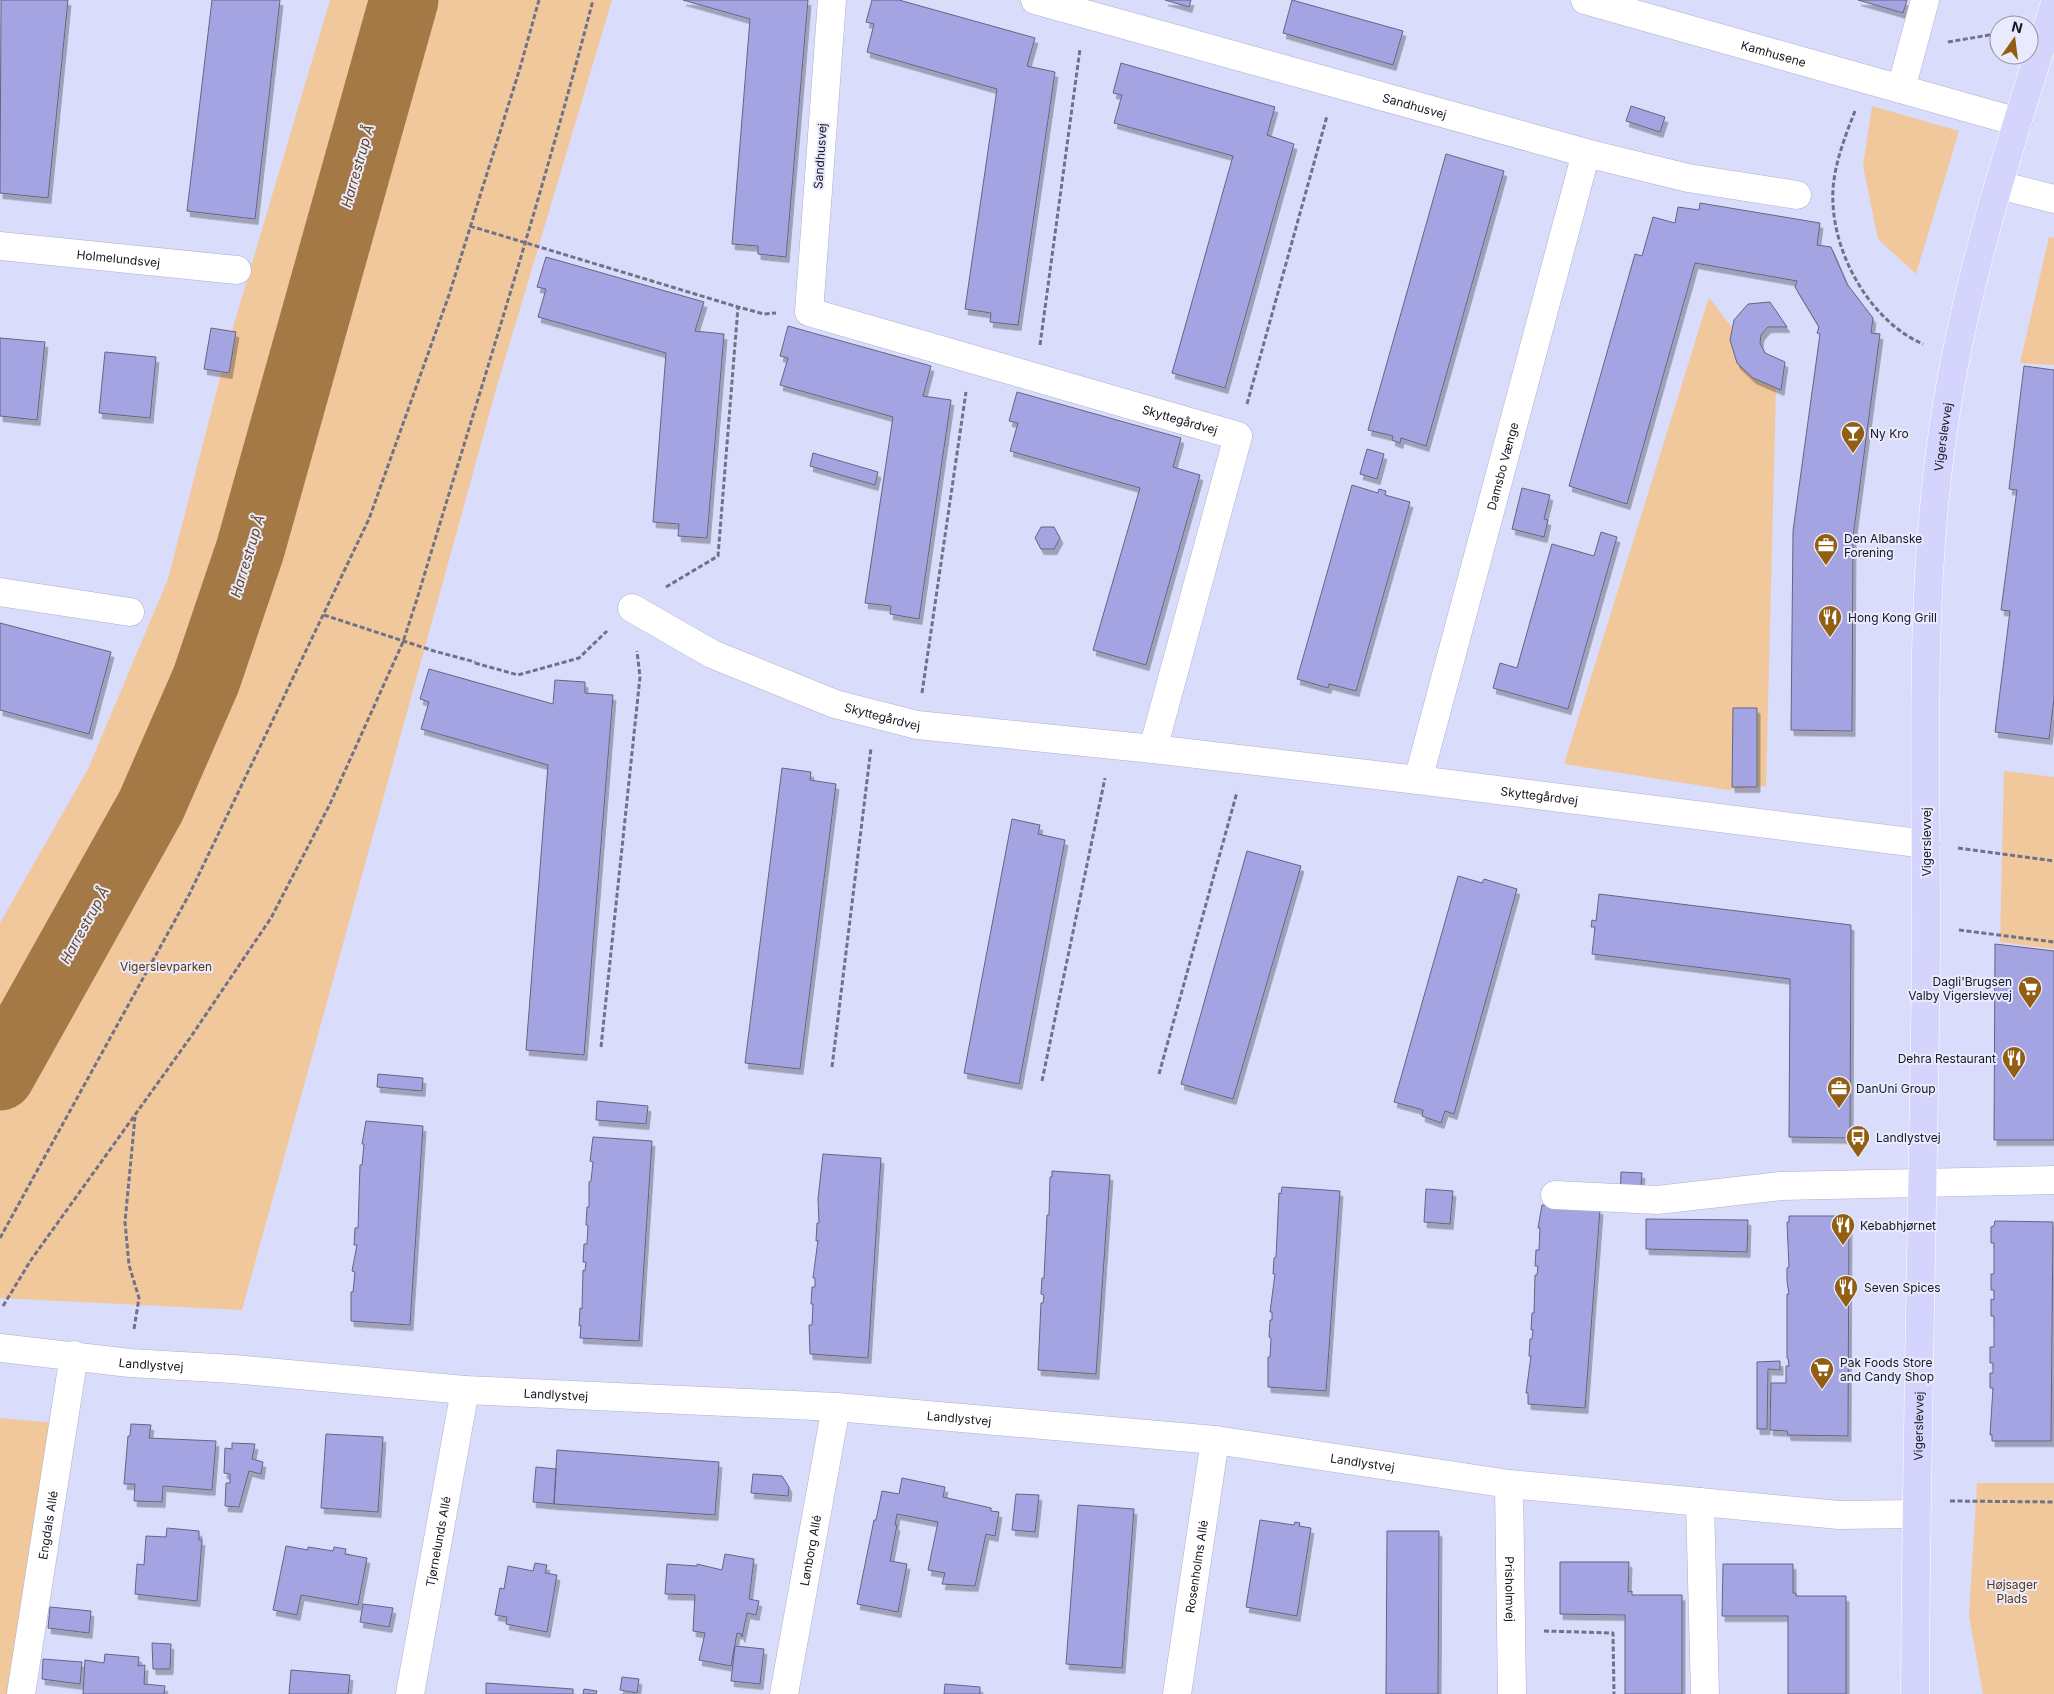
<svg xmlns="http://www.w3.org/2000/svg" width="2054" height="1694" font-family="Inter,sans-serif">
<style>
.green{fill:#f1c89c}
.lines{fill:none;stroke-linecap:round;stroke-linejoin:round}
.river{stroke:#a57945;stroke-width:69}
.building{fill:#a3a4e1;stroke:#646580;filter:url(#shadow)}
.minor-casing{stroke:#aeafcd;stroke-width:29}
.major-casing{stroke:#fff;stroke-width:29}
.path{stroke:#717286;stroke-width:3;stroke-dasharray:5 2.5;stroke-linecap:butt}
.minor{stroke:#fff;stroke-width:28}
.major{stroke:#d4d4fd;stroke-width:28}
.labels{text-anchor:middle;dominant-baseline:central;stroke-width:4;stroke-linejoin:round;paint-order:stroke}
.street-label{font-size:12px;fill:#171722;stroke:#e9eafd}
.poi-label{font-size:12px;fill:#171722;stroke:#e9eafd;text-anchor:start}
.park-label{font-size:12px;fill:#58380e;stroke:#e9eafd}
.water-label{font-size:14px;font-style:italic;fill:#65451d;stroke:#e9eafd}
</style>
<defs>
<filter id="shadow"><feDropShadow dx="3" dy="5.5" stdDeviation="0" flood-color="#0004"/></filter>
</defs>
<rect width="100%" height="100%" fill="#dadcfb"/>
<!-- green -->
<path class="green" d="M 330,0 L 612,0 L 497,386 L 242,1310 L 0,1298 L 0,923 L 88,769 L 168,579 L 234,324 Z
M 1872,106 L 1959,131 L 1916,274 L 1878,239 L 1863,166 Z
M 2049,237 L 2054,238 L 2054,365 L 2020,363 Z
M 1709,297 L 1776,387 L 1766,786 L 1728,790 L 1564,764 Z
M 2004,771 L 2054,777 L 2054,949 L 2000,942 Z
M 0,1418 L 57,1423 L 14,1694 L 0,1694 Z
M 1977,1483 L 2054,1483 L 2054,1694 L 1983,1694 L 1969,1616 Z"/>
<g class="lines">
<!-- river -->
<path class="river" d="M 0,1076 L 151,806 L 206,680 L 250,550 L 404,0"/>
</g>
<!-- building -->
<path class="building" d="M 1,0 L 68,0 L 48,198 L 0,193 Z
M 212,0 L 280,0 L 255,219 L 187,211 Z
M 683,0 L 808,0 L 786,257 L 758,254 L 758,246 L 732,244 L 750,19 Z
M 872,0 L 899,0 L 1035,38 L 1027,66 L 1055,72 L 1018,325 L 990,322 L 991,313 L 965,309 L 997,89 L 867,52 L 874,24 L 866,22 Z
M 1165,0 L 1191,0 L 1189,7 Z
M 1292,0 L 1403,31 L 1393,65 L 1283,33 Z
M 1858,0 L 1907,0 L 1903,13 Z
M 1121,63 L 1275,107 L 1267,135 L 1294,144 L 1225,388 L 1172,373 L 1233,156 L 1114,123 L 1122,95 L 1113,93 Z
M 1631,106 L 1665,117 L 1660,132 L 1626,121 Z
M 1446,154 L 1504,171 L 1426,446 L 1401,438 L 1400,443 L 1392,440 L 1393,436 L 1368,430 Z
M 1700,203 L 1820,223 L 1817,245 L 1831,247 L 1847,284 L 1873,318 L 1871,333 L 1880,334 L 1853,537 L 1852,731 L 1791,730 L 1793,531 L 1820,334 L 1817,333 L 1819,327 L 1795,287 L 1797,281 L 1695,263 L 1627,504 L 1569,486 L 1635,254 L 1642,256 L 1653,217 L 1675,223 L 1678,207 L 1699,210 Z
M 546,257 L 704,302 L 695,331 L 724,334 L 707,538 L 678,536 L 679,524 L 653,522 L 666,353 L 538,317 L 546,289 L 537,287 Z
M 1770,302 L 1787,327 L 1768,327 L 1761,335 L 1760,343 L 1765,353 L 1785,362 L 1781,390 L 1753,378 L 1737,363 L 1730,340 L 1734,320 L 1748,304 Z
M 788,326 L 931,366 L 923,396 L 951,400 L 919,619 L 890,614 L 891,606 L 865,603 L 893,417 L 780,385 L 788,358 L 780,356 Z
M 211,328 L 236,332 L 229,373 L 204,369 Z
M 0,338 L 45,342 L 37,420 L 0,416 Z
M 105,352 L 156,357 L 150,418 L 99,413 Z
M 2024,366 L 2054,370 L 2054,699 L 2049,739 L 1995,732 L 2010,611 L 2001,610 L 2017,490 L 2009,489 Z
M 1017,392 L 1181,438 L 1173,467 L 1200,475 L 1146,665 L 1093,650 L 1140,488 L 1010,451 L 1018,423 L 1009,421 Z
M 1367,449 L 1384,454 L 1377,479 L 1360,474 Z
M 813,453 L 878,472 L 875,485 L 810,466 Z
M 1352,485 L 1378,493 L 1379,489 L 1386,491 L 1385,495 L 1410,502 L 1356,691 L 1329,684 L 1328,688 L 1297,679 Z
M 1522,488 L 1550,495 L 1544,519 L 1548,520 L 1544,537 L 1512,529 Z
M 1041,527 L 1054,527 L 1060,538 L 1054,549 L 1041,549 L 1035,538 Z
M 1601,532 L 1617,537 L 1568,709 L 1493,688 L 1500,663 L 1517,668 L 1552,544 L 1594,556 Z
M 0,623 L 111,652 L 89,734 L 0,710 Z
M 429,669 L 553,704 L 555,680 L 585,682 L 585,693 L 613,695 L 584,1055 L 526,1050 L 548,765 L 421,729 L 429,702 L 420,699 Z
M 1733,708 L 1757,708 L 1757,787 L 1732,787 Z
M 782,768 L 811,772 L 810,780 L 836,784 L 800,1069 L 745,1063 Z
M 1012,819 L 1040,825 L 1038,834 L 1065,840 L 1019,1084 L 964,1073 Z
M 1247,851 L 1301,866 L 1233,1099 L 1181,1084 Z
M 1458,876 L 1482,883 L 1484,879 L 1517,889 L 1454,1114 L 1445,1111 L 1441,1123 L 1422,1116 L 1423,1110 L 1394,1102 Z
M 1599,894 L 1851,925 L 1850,1138 L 1789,1137 L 1790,979 L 1592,954 L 1595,927 L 1591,927 L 1592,920 L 1596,921 Z
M 1995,944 L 2054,951 L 2054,1140 L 1994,1140 Z
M 378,1074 L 423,1078 L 422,1091 L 377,1087 Z
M 597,1101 L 648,1106 L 646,1124 L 596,1120 Z
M 366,1121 L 423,1126 L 410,1325 L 351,1321 L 351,1292 L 353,1292 L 355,1272 L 352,1271 L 357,1245 L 354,1245 L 355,1228 L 358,1228 L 360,1165 L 362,1165 L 364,1144 L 362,1144 Z
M 593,1137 L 652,1141 L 639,1341 L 580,1338 L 581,1325 L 579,1326 L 580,1308 L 582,1309 L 583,1270 L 585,1271 L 586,1262 L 583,1262 L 584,1244 L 587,1244 L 588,1225 L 586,1225 L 587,1207 L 589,1207 L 589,1182 L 591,1181 L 593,1162 L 590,1161 Z
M 823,1154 L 881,1158 L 868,1358 L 810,1354 L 809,1325 L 812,1325 L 813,1304 L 811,1304 L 812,1287 L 815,1287 L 815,1278 L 813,1278 L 818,1240 L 816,1241 L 817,1223 L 819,1223 L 818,1199 Z
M 1052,1171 L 1110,1175 L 1096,1374 L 1038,1370 L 1041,1303 L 1043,1303 L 1044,1295 L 1041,1294 L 1042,1278 L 1044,1278 L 1047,1215 L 1049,1215 L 1050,1177 L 1052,1177 Z
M 1621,1172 L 1642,1173 L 1640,1198 L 1620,1197 Z
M 1282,1187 L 1340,1191 L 1326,1391 L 1268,1387 L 1268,1357 L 1270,1357 L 1271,1338 L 1269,1337 L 1270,1320 L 1272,1320 L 1272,1312 L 1270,1312 L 1275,1274 L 1273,1274 L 1274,1258 L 1276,1257 L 1279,1193 L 1281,1194 Z
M 1426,1189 L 1453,1191 L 1450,1224 L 1424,1222 Z
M 1542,1205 L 1600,1209 L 1585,1408 L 1528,1404 L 1528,1393 L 1526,1393 L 1531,1356 L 1529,1356 L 1530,1339 L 1532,1339 L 1533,1330 L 1531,1330 L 1532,1313 L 1534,1313 L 1535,1275 L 1537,1275 L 1538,1266 L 1535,1266 L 1536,1250 L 1539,1250 L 1540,1228 L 1538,1228 Z
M 1789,1216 L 1849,1216 L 1848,1436 L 1788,1435 L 1787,1431 L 1770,1430 L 1771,1383 L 1786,1383 L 1786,1366 L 1789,1366 L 1788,1358 L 1787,1358 L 1787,1294 L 1789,1294 L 1787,1281 L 1787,1268 L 1789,1267 L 1787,1222 L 1789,1222 Z
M 1646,1219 L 1748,1220 L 1747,1252 L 1646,1249 Z
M 1995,1221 L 2053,1222 L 2051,1441 L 1992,1441 L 1992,1435 L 1990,1435 L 1993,1388 L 1990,1388 L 1990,1373 L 1993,1373 L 1993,1363 L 1990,1363 L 1990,1347 L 1994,1347 L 1994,1316 L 1991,1316 L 1991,1299 L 1994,1300 L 1994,1290 L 1991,1290 L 1991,1274 L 1994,1274 L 1994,1243 L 1991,1243 L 1991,1227 L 1994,1226 Z
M 1780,1361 L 1780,1370 L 1768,1369 L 1767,1429 L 1757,1429 L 1757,1362 Z
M 131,1424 L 151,1425 L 149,1438 L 216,1441 L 212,1490 L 163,1486 L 162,1502 L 134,1501 L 135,1484 L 124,1484 L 128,1436 L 130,1436 Z
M 326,1434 L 383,1437 L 378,1512 L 321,1508 Z
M 232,1443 L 255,1444 L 252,1459 L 263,1462 L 261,1474 L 249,1471 L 239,1507 L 225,1506 L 226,1483 L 230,1483 L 230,1474 L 224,1473 L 225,1448 L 232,1449 Z
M 557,1450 L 719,1462 L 715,1515 L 554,1504 Z
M 536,1467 L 556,1469 L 554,1504 L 533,1502 Z
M 753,1474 L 782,1476 L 789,1487 L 788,1496 L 751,1493 Z
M 902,1478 L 945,1487 L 943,1497 L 991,1508 L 991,1511 L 999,1512 L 995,1536 L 986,1534 L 975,1586 L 942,1584 L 945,1573 L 928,1570 L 938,1522 L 897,1514 L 895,1525 L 897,1525 L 890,1561 L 907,1564 L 898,1612 L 857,1604 L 874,1520 L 876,1520 L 882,1491 L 899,1494 Z
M 1016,1494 L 1039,1495 L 1035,1532 L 1012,1530 Z
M 1078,1505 L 1134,1509 L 1122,1668 L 1066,1664 Z
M 1260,1520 L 1294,1525 L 1295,1522 L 1300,1523 L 1299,1526 L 1311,1528 L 1297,1616 L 1246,1607 Z
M 167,1528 L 199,1531 L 199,1540 L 202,1540 L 197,1601 L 135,1594 L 137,1564 L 144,1565 L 146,1536 L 166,1537 Z
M 1387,1531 L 1439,1531 L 1438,1694 L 1386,1694 Z
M 286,1546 L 308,1550 L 308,1547 L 333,1551 L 334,1547 L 346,1549 L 345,1554 L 367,1558 L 358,1605 L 301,1595 L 297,1615 L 273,1610 Z
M 725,1554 L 754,1559 L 749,1599 L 759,1601 L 756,1615 L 747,1613 L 742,1637 L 741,1634 L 737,1633 L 731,1666 L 699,1660 L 705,1633 L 693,1631 L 695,1595 L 665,1594 L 667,1564 L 697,1566 L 697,1564 L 722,1570 Z
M 1560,1562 L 1629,1562 L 1628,1592 L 1632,1591 L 1632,1595 L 1682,1595 L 1682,1694 L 1625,1694 L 1625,1615 L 1560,1614 Z
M 535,1563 L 547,1565 L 545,1573 L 557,1575 L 547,1632 L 506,1624 L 507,1617 L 495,1615 L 500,1588 L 504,1589 L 508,1566 L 533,1571 Z
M 1723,1564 L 1793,1564 L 1793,1593 L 1796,1593 L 1796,1596 L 1846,1596 L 1846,1694 L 1788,1694 L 1788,1616 L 1722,1616 Z
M 363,1604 L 393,1608 L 389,1627 L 360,1622 Z
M 50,1607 L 91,1611 L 89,1633 L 48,1628 Z
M 152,1643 L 171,1644 L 170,1669 L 153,1669 Z
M 735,1646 L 764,1649 L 760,1684 L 731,1681 Z
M 105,1654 L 139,1657 L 138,1666 L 145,1665 L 144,1684 L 165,1686 L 164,1694 L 83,1694 L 85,1660 L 104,1663 Z
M 43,1659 L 82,1662 L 80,1684 L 42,1679 Z
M 291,1670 L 350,1675 L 348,1694 L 289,1694 Z
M 622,1677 L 639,1679 L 637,1693 L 620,1690 Z
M 486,1683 L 573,1689 L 573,1694 L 486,1694 Z
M 945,1684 L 980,1687 L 980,1694 L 944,1694 Z
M 584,1689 L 597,1691 L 596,1694 L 583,1694 Z"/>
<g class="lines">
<!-- minor casing -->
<g class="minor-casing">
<g id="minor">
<path id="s1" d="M 832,0 L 809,312 L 1238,436 L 1153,749"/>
<path id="s2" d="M 1035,0 L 1586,153 L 1688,178 L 1797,195"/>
<path id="s3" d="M 1585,0 L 2018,122"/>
<path d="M 1901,89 L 1925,0"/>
<path d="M 1999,185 L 2054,199"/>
<path id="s4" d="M 0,246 L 237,270"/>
<path d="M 0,592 L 130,612"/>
<path id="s5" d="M 632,608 L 712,654 L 835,704 L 917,725 L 1153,749 L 1418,780 L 1926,844"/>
<path id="s6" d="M 1418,780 L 1586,153"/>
<path d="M 1555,1195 L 1657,1200 L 1781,1186 L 2054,1180"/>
<path id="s7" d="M 0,1348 L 130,1363 L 233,1369 L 465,1390 L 836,1407 L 1215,1440 L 1509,1484 L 1839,1515 L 1916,1514"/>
<path id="s8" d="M 1509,1484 L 1512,1694"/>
<path d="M 1700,1502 L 1705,1694"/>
<path id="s9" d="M 21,1694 L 74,1355"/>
<path id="s10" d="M 410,1694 L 465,1390"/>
<path id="s11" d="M 784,1694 L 836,1407"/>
<path id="s12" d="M 1177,1694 L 1215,1440"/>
</g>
</g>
<!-- major casing -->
<g class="major-casing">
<g id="major">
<path id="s13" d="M 1915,1694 C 1916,1449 1923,1203 1926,958 C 1927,787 1918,614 1941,445 C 1961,294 2008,150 2054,6"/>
</g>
</g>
<!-- path -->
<path class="path" d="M 1948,42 L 1989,35 L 1999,36
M 1855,111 C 1844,139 1831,172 1833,203 C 1835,258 1872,322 1923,344
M 470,226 L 738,307 L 764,314 L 776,313
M 1040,345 L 1080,49
M 1247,404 L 1327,116
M 666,587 L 718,556 L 738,307
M 324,615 L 434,651 L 475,662
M 475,663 L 518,675 L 579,658 L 607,631
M 922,693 L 966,392
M 1958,848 L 2054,861
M 1959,930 L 2054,942
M 601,1047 L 640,677 L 637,651
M 832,1067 L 871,748
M 1159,1074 L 1237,792
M 1042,1081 L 1105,778
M 0,1238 L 190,893 L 369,519 L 449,295 L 520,68 L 539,0
M 3,1306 L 31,1260 L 190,1038 L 271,918 L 330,804 L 403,642 L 417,599 C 477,400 541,201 593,0
M 134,1329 L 139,1298 L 129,1265 L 125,1222 L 135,1117
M 1950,1501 L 2054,1502
M 1544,1631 L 1613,1633 L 1614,1694"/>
<!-- minor -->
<use href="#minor" class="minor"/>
<!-- major -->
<use href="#major" class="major"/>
</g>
<!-- icons -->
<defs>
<g id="bar-pin" transform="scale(1.25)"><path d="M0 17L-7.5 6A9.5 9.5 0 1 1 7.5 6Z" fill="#925e12" stroke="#e9eafd"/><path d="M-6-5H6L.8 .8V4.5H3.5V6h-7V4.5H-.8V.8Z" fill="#fff"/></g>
<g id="office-pin" transform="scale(1.25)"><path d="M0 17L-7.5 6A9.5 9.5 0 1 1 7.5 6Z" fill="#925e12" stroke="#e9eafd"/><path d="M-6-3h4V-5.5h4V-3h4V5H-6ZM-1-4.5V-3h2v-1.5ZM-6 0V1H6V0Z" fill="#fff"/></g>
<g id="restaurant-pin" transform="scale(1.25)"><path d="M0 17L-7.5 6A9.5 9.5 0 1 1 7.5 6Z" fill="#925e12" stroke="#e9eafd"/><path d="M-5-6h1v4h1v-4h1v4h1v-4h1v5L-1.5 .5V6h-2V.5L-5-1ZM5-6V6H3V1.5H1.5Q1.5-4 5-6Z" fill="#fff"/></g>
<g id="supermarket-pin" transform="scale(1.25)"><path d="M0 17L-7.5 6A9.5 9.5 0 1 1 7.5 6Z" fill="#925e12" stroke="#e9eafd"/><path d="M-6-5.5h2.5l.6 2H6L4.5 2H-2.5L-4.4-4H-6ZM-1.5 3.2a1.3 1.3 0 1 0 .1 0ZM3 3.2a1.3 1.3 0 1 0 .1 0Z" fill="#fff"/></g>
<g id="bus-pin" transform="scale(1.25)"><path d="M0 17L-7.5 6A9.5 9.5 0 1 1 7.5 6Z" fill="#925e12" stroke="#e9eafd"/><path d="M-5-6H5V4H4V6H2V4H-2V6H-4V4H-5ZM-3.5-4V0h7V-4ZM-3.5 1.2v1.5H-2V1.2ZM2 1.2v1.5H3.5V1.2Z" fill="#fff"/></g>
</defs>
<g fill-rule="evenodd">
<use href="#bar-pin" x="1853" y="433"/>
<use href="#office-pin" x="1826" y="545"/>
<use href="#restaurant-pin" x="1830" y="617"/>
<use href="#supermarket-pin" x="2030" y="988"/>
<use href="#restaurant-pin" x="2014" y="1058"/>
<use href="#office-pin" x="1839" y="1088"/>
<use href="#bus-pin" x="1858" y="1137"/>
<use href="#restaurant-pin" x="1843" y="1225"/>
<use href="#restaurant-pin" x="1846" y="1287"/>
<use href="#supermarket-pin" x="1822" y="1369"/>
</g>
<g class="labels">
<!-- street labels -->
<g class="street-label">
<text stroke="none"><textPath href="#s3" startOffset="196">Kamhusene</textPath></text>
<text stroke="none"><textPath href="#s2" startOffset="394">Sandhusvej</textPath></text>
<text transform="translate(820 156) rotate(-86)">Sandhusvej</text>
<text stroke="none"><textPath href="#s4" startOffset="119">Holmelundsvej</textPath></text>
<text stroke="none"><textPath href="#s1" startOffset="699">Skyttegårdvej</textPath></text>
<text stroke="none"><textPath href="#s13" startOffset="1258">Vigerslevvej</textPath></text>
<text stroke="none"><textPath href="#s6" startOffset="325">Damsbo Vænge</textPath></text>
<text stroke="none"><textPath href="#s5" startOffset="274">Skyttegårdvej</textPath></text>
<text stroke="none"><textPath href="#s5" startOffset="936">Skyttegårdvej</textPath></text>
<text transform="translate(1926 842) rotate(-90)">Vigerslevvej</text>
<text stroke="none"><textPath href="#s7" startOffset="152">Landlystvej</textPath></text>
<text stroke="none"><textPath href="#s7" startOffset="558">Landlystvej</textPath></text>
<text stroke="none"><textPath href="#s7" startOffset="962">Landlystvej</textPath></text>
<text stroke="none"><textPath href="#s13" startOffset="268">Vigerslevvej</textPath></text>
<text stroke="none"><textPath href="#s7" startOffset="1368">Landlystvej</textPath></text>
<text stroke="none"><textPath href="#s9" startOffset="171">Engdals Allé</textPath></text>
<text stroke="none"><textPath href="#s10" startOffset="155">Tjørnelunds Allé</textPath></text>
<text stroke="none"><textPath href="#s11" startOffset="146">Lønborg Allé</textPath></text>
<text stroke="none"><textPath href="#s12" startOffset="129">Rosenholms Allé</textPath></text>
<text stroke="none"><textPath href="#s8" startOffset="105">Prisholmvej</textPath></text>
</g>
<!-- poi labels -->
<g class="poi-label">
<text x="1870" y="433">Ny Kro</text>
<text x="1844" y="538">Den Albanske<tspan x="1844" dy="14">Forening</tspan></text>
<text x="1848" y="617">Hong Kong Grill</text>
<text x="2012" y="981" text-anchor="end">Dagli'Brugsen<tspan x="2012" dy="14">Valby Vigerslevvej</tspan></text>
<text x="1996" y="1058" text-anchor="end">Dehra Restaurant</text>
<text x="1856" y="1088">DanUni Group</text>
<text x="1876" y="1137">Landlystvej</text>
<text x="1860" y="1225">Kebabhjørnet</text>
<text x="1864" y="1287">Seven Spices</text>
<text x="1840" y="1362">Pak Foods Store<tspan x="1840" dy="14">and Candy Shop</tspan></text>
</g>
<!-- park labels -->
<g class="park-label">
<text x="166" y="966">Vigerslevparken</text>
<text x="2012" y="1584">Højsager<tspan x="2012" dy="14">Plads</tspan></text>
</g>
<!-- water labels -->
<g class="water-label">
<text transform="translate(357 166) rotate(-74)">Harrestrup Å</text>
<text transform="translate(247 556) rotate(-73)">Harrestrup Å</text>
<text transform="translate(84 925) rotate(-61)">Harrestrup Å</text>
</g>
</g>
<!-- north arrow -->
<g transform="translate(2014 40) rotate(14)"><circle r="24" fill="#e9eafd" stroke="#9596a5"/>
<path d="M0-4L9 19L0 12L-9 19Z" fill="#925e12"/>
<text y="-8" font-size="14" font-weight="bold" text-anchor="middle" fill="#171722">N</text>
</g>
</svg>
